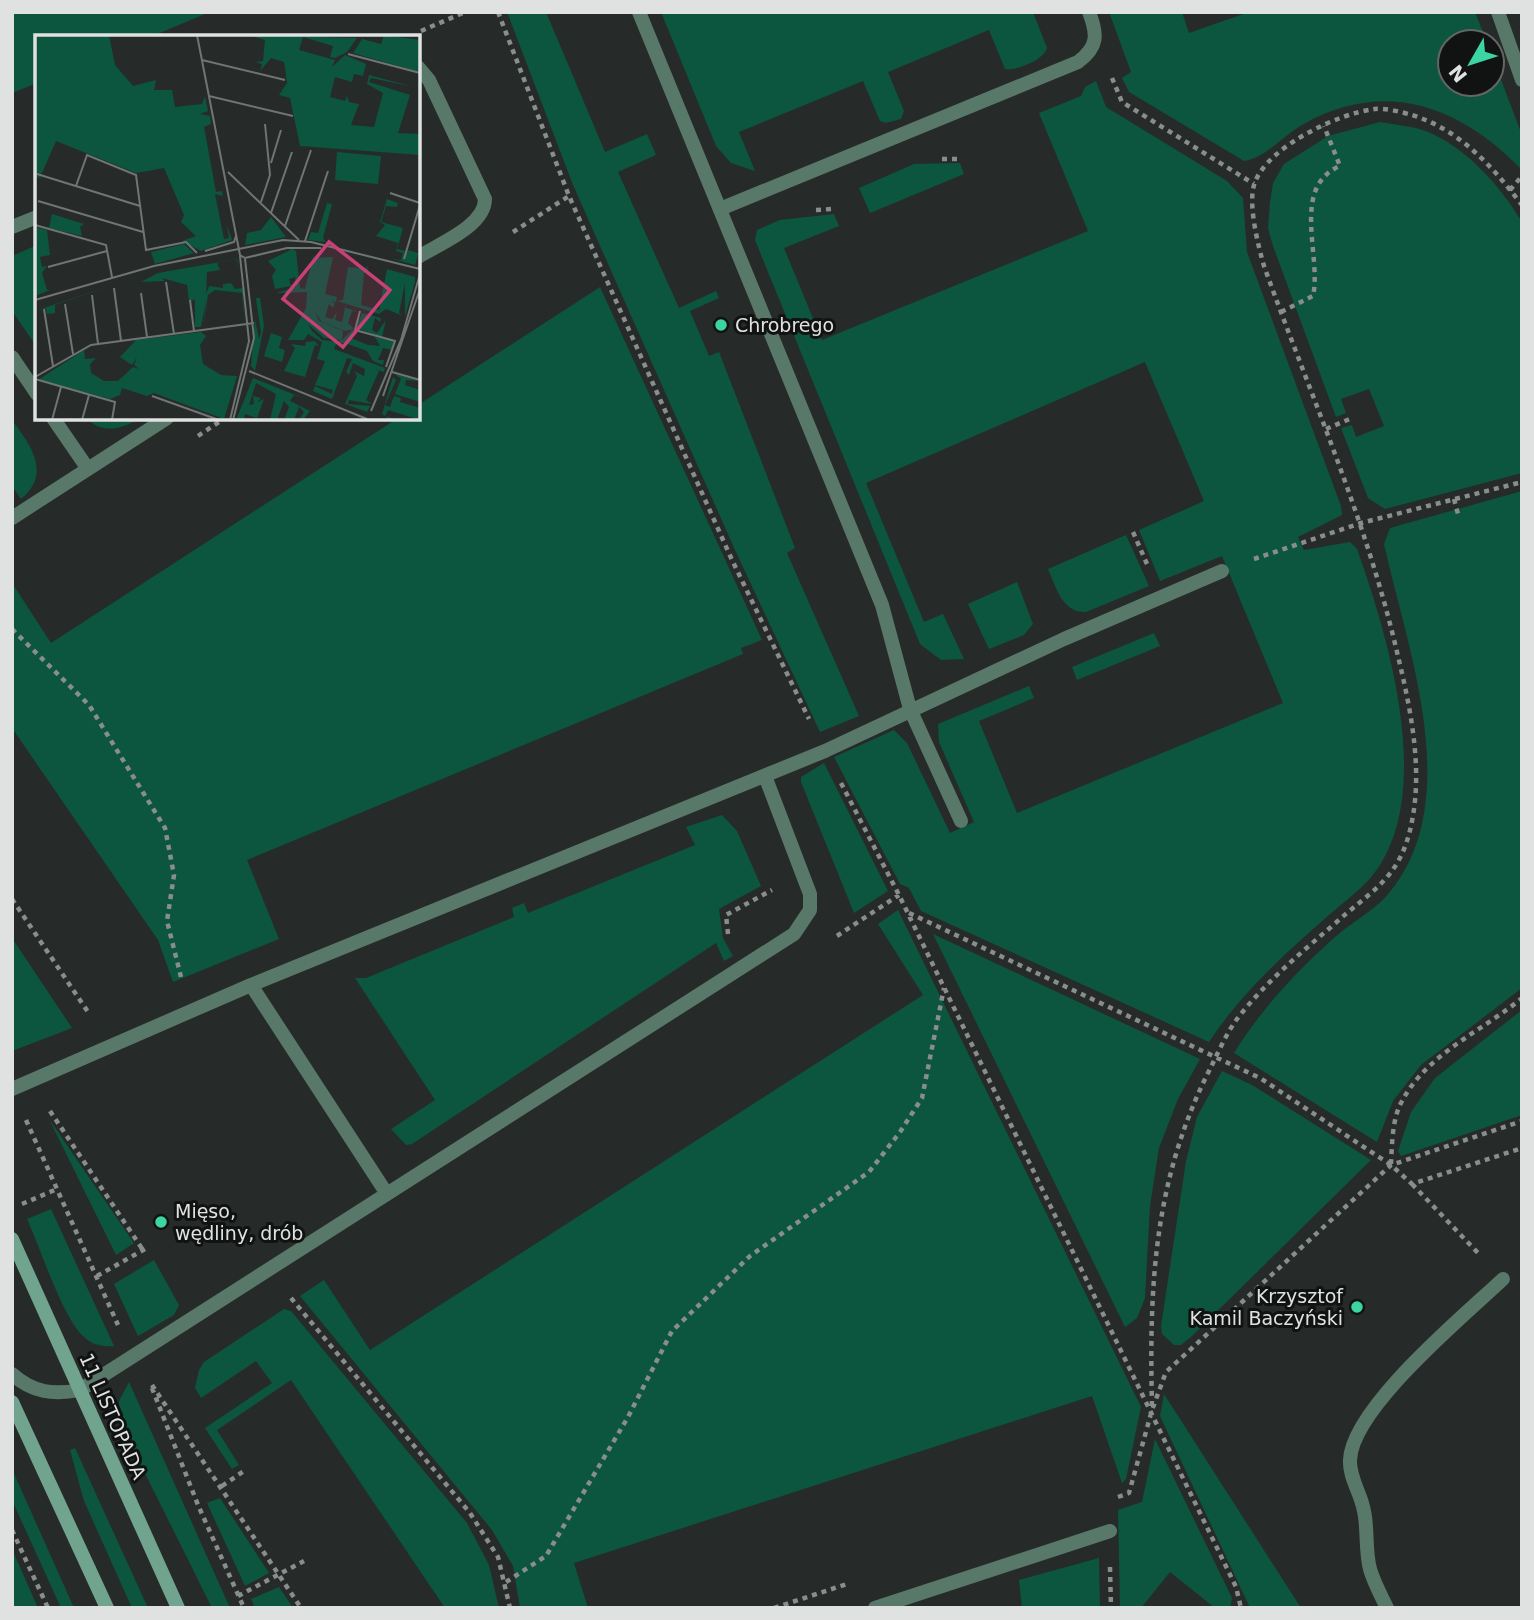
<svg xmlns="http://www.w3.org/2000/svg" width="1534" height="1620" font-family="'DejaVu Sans',sans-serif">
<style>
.green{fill:#0c553f}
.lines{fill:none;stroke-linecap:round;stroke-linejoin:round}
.path{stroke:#898d8b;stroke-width:4.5;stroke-dasharray:5 5;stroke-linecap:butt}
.service{stroke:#58786a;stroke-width:14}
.minor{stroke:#58786a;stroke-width:14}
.secondary{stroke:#70a48e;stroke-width:14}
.poi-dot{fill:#3dd4a3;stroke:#111312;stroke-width:2.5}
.labels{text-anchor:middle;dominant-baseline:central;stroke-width:6;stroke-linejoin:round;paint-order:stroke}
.poi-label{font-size:19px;fill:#dfe2e0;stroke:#111312;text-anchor:start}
.street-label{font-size:19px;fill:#dfe2e0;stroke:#111312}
.inset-road{fill:none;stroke:#707472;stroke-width:2}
.view{fill:#c84076;fill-opacity:0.15;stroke:#c84076;stroke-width:3.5}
.inset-edge{fill:none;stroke:#dfe2e0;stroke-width:3.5}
</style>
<rect width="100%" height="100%" fill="#262b29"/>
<!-- green -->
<path class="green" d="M 12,12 L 210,12 L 150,37 L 37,37 L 37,83 L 12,93 Z
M 507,12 L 546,12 L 605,152 L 647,134 L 656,155 L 618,172 L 679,308 L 716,291 L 719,298 L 690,311 L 709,356 L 719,352 L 795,548 L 787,553 L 859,716 L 820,732 L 735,550 L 573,185 Z
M 661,12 L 1033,12 L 1047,48 C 1044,60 1016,71 1005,69 L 989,30 L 888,72 L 904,111 L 901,119 L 886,123 L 880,121 L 863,81 L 739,132 L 755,171 L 731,163 L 716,146 Z
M 1109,12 L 1182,12 L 1189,33 L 1249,12 L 1475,12 L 1487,42 L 1450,42 L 1450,84 L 1492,84 L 1492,56 L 1522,135 L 1522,170 C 1459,105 1384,78 1302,125 C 1284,135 1264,159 1244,161 L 1129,92 L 1122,78 L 1131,72 Z
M 1096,81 L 1106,107 L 1227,181 L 1243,198 L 1247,252 L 1341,506 L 1342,515 L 1298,537 L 1304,550 L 1350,542 L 1357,549 C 1388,636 1437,796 1372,876 C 1358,893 1337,907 1321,922 C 1279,959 1240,995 1209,1042 L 921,911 L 909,888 L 900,884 L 834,757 L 894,730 L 907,743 L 950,833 L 974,822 L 939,742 L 938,724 L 1029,686 L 1034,698 L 979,721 L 1017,813 L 1283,703 L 1222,556 L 1160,581 L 1139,530 L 1204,501 L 1145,362 L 866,483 L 924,622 L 943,614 L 964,659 L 941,660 L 920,644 L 755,240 L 757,230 L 780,220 L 834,214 L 839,226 L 784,248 L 822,340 L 1088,231 L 1039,113 L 1081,96 L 1085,87 Z
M 1380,122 C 1396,125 1414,126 1428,132 C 1467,148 1501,187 1522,222 L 1522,473 L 1385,509 L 1368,498 L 1341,428 L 1352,425 L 1356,437 L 1384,426 L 1369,389 L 1341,399 L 1346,413 L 1336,417 L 1273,246 L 1268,228 L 1270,202 L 1273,183 L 1284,164 L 1328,136 Z
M 960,163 L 964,174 L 870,213 L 859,188 L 914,164 Z
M 37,245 L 37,347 L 12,311 L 12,256 Z
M 600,287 L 762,640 L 741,648 L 743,654 L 247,860 L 279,939 L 173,982 L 158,940 L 12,728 L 12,583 L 51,643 L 398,418 L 418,418 L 418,405 Z
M 86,418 L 140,418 C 123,429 103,435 86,418 Z
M 12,420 C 31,446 52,473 21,499 L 12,486 Z
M 1522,491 L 1522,988 L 1421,1065 L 1393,1101 L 1377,1142 L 1234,1053 C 1262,1008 1296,972 1335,937 C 1352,922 1375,910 1389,893 C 1466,800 1407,648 1384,544 L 1390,528 Z
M 1126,535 L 1149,586 L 1086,612 C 1062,613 1056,587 1048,569 Z
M 1017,582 L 1033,624 L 1024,635 L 989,649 L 968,604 Z
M 1154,633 L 1160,646 L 1077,680 L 1072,667 Z
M 824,763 L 888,891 L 854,913 L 801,782 L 801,777 Z
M 722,815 L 737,831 L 761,886 L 719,909 L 723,938 L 733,956 L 724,961 L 716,943 L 412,1144 L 406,1145 L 391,1129 L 435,1100 L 355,978 L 366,978 L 514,917 L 512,908 L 524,903 L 528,913 L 695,845 L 686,827 Z
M 898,910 L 1141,1407 L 1126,1479 L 1122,1483 L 1092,1396 L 574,1563 L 588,1608 L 520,1608 L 513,1566 L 492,1530 L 300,1296 L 324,1280 L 370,1350 L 923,995 L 878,924 Z
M 933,934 L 1200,1059 L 1178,1099 L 1159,1148 L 1150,1206 L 1145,1298 L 1137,1318 L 1125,1327 Z
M 12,938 L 72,1028 L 12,1051 Z
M 1522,1010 L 1522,1115 L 1401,1156 L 1398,1151 L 1411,1112 L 1435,1078 Z
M 1222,1071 L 1252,1085 L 1371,1160 L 1191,1337 L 1181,1345 L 1174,1345 L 1162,1334 L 1161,1326 L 1186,1161 L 1197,1117 Z
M 49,1119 L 134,1243 L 116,1255 Z
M 51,1209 L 114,1346 C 103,1347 92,1345 84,1337 C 63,1319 40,1247 27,1219 Z
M 154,1260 L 179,1305 L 174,1315 L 138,1336 L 114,1284 Z
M 284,1309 L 291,1311 L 467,1523 L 489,1565 L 499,1608 L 445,1608 L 291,1380 L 217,1430 L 239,1465 L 232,1469 L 205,1428 L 272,1383 L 256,1361 L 201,1398 L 195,1388 L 199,1370 L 204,1362 Z
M 129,1382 L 230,1608 L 212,1608 L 120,1423 L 119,1401 Z
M 1164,1394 L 1301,1608 L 1250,1608 L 1160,1416 Z
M 1155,1439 L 1232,1598 L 1230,1608 L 1215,1608 L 1170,1572 L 1141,1608 L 1120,1608 L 1118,1510 L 1142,1502 Z
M 75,1448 L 148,1608 L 132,1608 L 84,1501 L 70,1450 Z
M 12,1469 L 74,1608 L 61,1608 L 12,1500 Z
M 220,1498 L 269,1573 L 245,1586 L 207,1503 Z
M 12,1549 L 38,1608 L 12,1608 Z
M 1099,1558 L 1100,1608 L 1022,1608 L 1019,1580 Z
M 279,1587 L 293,1608 L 255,1608 L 251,1599 Z"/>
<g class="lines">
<!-- path -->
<path class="path" d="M 498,12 L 569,196 L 732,560 L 809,719
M 421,31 L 465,12
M 1112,78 L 1122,102 L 1254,184
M 942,159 L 959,159
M 1510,190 L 1522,176
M 816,210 L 832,209
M 513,232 L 569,196
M 1281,312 L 1313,296 C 1322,256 1290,187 1340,166 L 1324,126
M 1326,429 L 1352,418
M 198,436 L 225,418
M 1454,499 L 1459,518
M 1133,532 L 1147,564
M 1254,559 L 1361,523 L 1522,482
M 12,629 L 89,705 L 165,828 L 174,875 L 167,921 L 181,977
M 841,783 L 899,895 L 1236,1587 L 1241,1608
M 12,899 L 90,1015
M 909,913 L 1260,1078 L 1391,1165 L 1412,1184 L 1522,1148
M 728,934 L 726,915 L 772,890
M 837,936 L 899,895
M 50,1111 L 143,1250
M 26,1120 L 118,1325
M 1391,1164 C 1392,1146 1392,1122 1400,1105 C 1424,1055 1481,1032 1522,998
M 1412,1184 L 1479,1254
M 22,1204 L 57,1189
M 97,1276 L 145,1249
M 291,1298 L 470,1513 L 498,1557 L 510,1608
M 152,1385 L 301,1608
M 152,1388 L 198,1505 L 244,1608
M 1152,1406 C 1149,1285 1154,1179 1210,1069 C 1218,1053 1226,1034 1237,1019 C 1263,985 1298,955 1331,927 C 1371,890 1401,880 1412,821 C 1423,766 1410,706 1397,652 C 1366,519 1310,394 1264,266 C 1258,245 1247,202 1255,182 C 1269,146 1339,113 1375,109 C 1385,108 1402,112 1412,115 C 1460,130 1492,166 1522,205
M 222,1486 L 244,1471
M 1118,1497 L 1129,1493 L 1152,1410 L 1166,1372 L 1391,1165 L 1522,1121
M 12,1530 L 48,1608
M 1110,1567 L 1111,1608
M 506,1582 L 546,1556 L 628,1417 L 672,1331 L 750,1256 L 869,1172 L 900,1132 L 922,1098 L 944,988
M 238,1596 L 304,1561
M 774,1608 L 847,1584"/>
<!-- service -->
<path class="service" d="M 639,12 L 882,605 L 910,709 L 961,821
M 1498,12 L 1522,80
M 418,67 L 429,80 L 485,199 C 485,226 439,244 418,257
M 12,227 L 37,217
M 12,357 L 37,394
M 53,418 L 88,469
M 12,518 L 167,418
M 251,985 L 387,1194
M 12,1089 L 251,985 L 825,751 L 1064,639 L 1222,571
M 12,1374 C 33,1393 54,1395 80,1390 L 794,934 L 810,910 L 810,894 L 765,776
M 875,1608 L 1110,1531
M 1387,1608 C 1381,1595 1374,1583 1370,1569 C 1365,1550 1368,1529 1364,1511 C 1361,1493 1349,1478 1350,1460 C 1352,1408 1465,1315 1503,1279"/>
<!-- minor -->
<path class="minor" d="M 720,209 L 1078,62 C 1098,47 1098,35 1089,12"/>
<!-- secondary -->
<path class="secondary" d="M 12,1239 L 178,1608
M 12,1402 L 107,1608"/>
</g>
<!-- markers -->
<g class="poi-dot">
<circle cx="721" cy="325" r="7"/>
<circle cx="161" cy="1222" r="7"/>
<circle cx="1357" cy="1307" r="7"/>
</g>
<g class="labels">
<!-- poi labels -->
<g class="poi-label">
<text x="735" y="325">Chrobrego</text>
<text x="175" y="1211">Mięso,<tspan x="175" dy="22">wędliny, drób</tspan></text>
<text x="1343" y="1296" text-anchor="end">Krzysztof<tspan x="1343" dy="22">Kamil Baczyński</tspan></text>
</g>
<!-- street labels -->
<g class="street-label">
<text transform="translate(113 1416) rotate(66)">11 LISTOPADA</text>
</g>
</g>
<!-- overview -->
<g transform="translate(35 35)">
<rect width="385" height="385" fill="#262b29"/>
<path d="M 0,0 L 74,0 L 80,30 L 98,51 L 121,45 L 119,55 L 137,55 L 140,72 L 167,69 L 170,61 L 173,76 L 165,79 L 175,81 L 176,89 L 169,92 L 181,157 L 187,156 L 188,161 L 180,159 L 189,204 L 194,203 L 192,190 L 197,205 L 166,216 L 147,206 L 161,201 L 146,187 L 149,180 L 129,133 L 101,138 L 21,106 L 7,138 L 2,140 L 7,143 L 1,142 L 0,147 ZM 213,0 L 322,3 L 312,17 L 300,23 L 295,22 L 298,11 L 268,2 L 264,15 L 300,25 L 297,32 L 310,20 L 331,29 L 328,41 L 319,39 L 317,47 L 300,42 L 295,62 L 310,66 L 312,61 L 314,67 L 324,69 L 316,90 L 339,92 L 348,58 L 332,49 L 334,40 L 379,52 L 336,43 L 334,47 L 375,60 L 363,98 L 385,99 L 385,120 L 265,111 L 255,63 L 244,60 L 252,48 L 249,27 L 236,23 L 225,36 L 227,29 L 221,27 L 228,26 L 230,5 ZM 349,0 L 385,5 L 384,37 L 318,18 L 327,4 L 346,9 ZM 302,117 L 346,121 L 343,149 L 300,145 ZM 352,164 L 363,168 L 362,172 L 351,171 L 346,187 L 368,193 L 362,214 L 370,216 L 368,225 L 373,215 L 383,218 L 385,213 L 380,230 L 358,224 L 366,225 L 368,218 L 361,216 L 363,208 L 341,201 L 350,190 L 345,187 ZM 292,168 L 297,169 L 288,203 L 291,207 L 273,205 L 276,197 L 283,198 ZM 17,179 L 49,189 L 45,192 L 47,201 L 14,193 ZM 236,182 L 251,202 L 210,210 L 212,198 L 226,195 ZM 0,192 L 12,195 L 15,220 L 5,222 L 7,232 L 12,231 L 7,238 L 12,255 L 15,255 L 0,261 ZM 149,209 L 159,218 L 120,229 L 116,217 ZM 257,214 L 261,216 L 265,253 L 270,254 L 279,219 L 279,223 L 298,222 L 290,259 L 302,262 L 301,267 L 295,266 L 300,268 L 298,273 L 294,269 L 290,282 L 297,284 L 302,277 L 300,285 L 307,287 L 310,273 L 303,270 L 323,277 L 317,276 L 313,288 L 319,294 L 310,296 L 287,287 L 280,277 L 284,286 L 308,296 L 307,305 L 289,303 L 273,289 L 277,296 L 287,305 L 301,307 L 307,305 L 317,295 L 321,296 L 316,303 L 333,310 L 345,311 L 340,302 L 359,306 L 357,315 L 348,313 L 343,325 L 349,325 L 348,330 L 338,326 L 332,316 L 313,309 L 302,307 L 299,314 L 350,333 L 349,337 L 339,334 L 344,336 L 331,365 L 337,369 L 314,365 L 313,369 L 335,371 L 332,377 L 310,369 L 322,341 L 319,336 L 329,341 L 330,334 L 318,328 L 314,340 L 311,337 L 317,324 L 312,323 L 297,364 L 278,356 L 280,351 L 297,359 L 298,355 L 280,350 L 290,326 L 282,324 L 287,307 L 273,299 L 269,305 L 253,305 L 271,273 L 272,257 L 241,258 L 261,252 L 260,242 L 254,244 L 256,251 L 240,254 L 237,241 L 241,235 L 233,226 ZM 201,224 L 182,228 L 185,235 L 172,237 L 171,259 L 174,251 L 188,253 L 188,249 L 196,248 L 200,254 L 208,253 L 209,283 L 207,258 L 180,255 L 173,260 L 168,291 L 171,265 L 166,292 L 160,292 L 160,264 L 154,267 L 152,250 L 127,243 L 130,246 L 106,247 L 123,238 L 202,224 L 204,233 ZM 332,230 L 333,238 L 329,238 L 326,270 L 344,275 L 352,234 L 380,242 L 380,247 L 370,282 L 370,248 L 364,278 L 368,281 L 351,274 L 344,279 L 302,266 L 308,265 L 313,232 L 331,234 ZM 78,250 L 20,270 L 20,278 L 12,279 L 11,273 L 0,276 ZM 221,263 L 225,263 L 229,291 L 220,336 L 216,331 L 220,284 L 224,304 L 226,298 ZM 327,278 L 346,283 L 345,287 L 340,283 L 337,295 L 342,298 L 351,285 L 347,302 L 321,293 ZM 166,297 L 171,301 L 165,310 L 168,329 L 186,340 L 202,341 L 189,384 L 119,358 L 112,361 L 87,353 L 85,360 L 75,364 L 3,345 L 49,315 L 50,324 L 61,323 L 55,329 L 56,338 L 69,346 L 83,346 L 98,332 L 104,334 L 99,330 L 102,322 L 97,330 L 85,322 L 101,305 ZM 236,298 L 247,302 L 244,313 L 250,315 L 247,327 L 229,321 ZM 271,307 L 280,306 L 284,311 L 280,310 L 270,342 L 249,336 L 260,313 L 256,309 L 270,311 ZM 360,339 L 385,346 L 371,345 L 370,350 L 385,355 L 385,367 L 360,359 L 366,344 ZM 358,342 L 361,345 L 350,370 L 355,372 L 359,361 L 366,363 L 365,367 L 385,373 L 385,385 L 353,375 L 350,381 L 363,385 L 356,385 L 347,379 ZM 218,343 L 273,365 L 259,360 L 255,366 L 275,376 L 268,385 L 264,385 L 269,377 L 264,372 L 259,385 L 249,385 L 254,372 L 249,366 L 242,385 L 235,385 L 241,359 L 221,348 L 214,370 L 219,369 L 218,361 L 226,363 L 222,367 L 229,364 L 222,383 L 210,379 L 209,385 L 201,385 Z" fill="#0c553f"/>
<path class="inset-road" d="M 162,0 L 205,220 L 210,223 L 252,213 L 286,213M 313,19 L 385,38M 167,25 L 250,45M 174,61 L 258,81M 236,128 L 246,95M 193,137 L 264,205M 2,139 L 105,171M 41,151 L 52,120 L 101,140 L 111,215 L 151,207 L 162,218M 355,158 L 385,168M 3,166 L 108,197M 226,167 L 235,140 L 230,89M 236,178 L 257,117M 0,190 L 71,210 L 77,242M 250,191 L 276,115M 270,206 L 293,136M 170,216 L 199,207 L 201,201M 369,224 L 385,170M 13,232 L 72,216M 131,247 L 139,299M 79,253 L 86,306M 106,258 L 112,302M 57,260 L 63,309M 0,265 L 119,231 L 248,205 L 276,207 L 385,234M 155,265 L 159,296M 30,269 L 38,319M 9,274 L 18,331M 325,276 L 320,295 L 360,306 L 351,332M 214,336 L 332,384M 357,337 L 385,345M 0,342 L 56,310 L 219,288M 0,344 L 80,367 L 77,385M 117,361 L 184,385M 348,361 L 385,254M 336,376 L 366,305 L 385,239M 17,385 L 26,352M 47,385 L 54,360M 195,385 L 214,306 L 205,221M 198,385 L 219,303 L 210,224"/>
<path class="view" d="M 294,207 L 355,255 L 308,312 L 248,264 Z"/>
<rect width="385" height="385" class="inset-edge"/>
</g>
<!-- border -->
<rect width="1534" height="1620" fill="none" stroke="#dfe2e0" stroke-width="28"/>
<!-- north arrow -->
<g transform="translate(1471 63) rotate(231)"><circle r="33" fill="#111312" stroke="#636664" stroke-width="2"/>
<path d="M0-5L12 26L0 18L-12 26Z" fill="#3dd4a3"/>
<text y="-10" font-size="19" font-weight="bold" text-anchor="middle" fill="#dfe2e0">N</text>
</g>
</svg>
